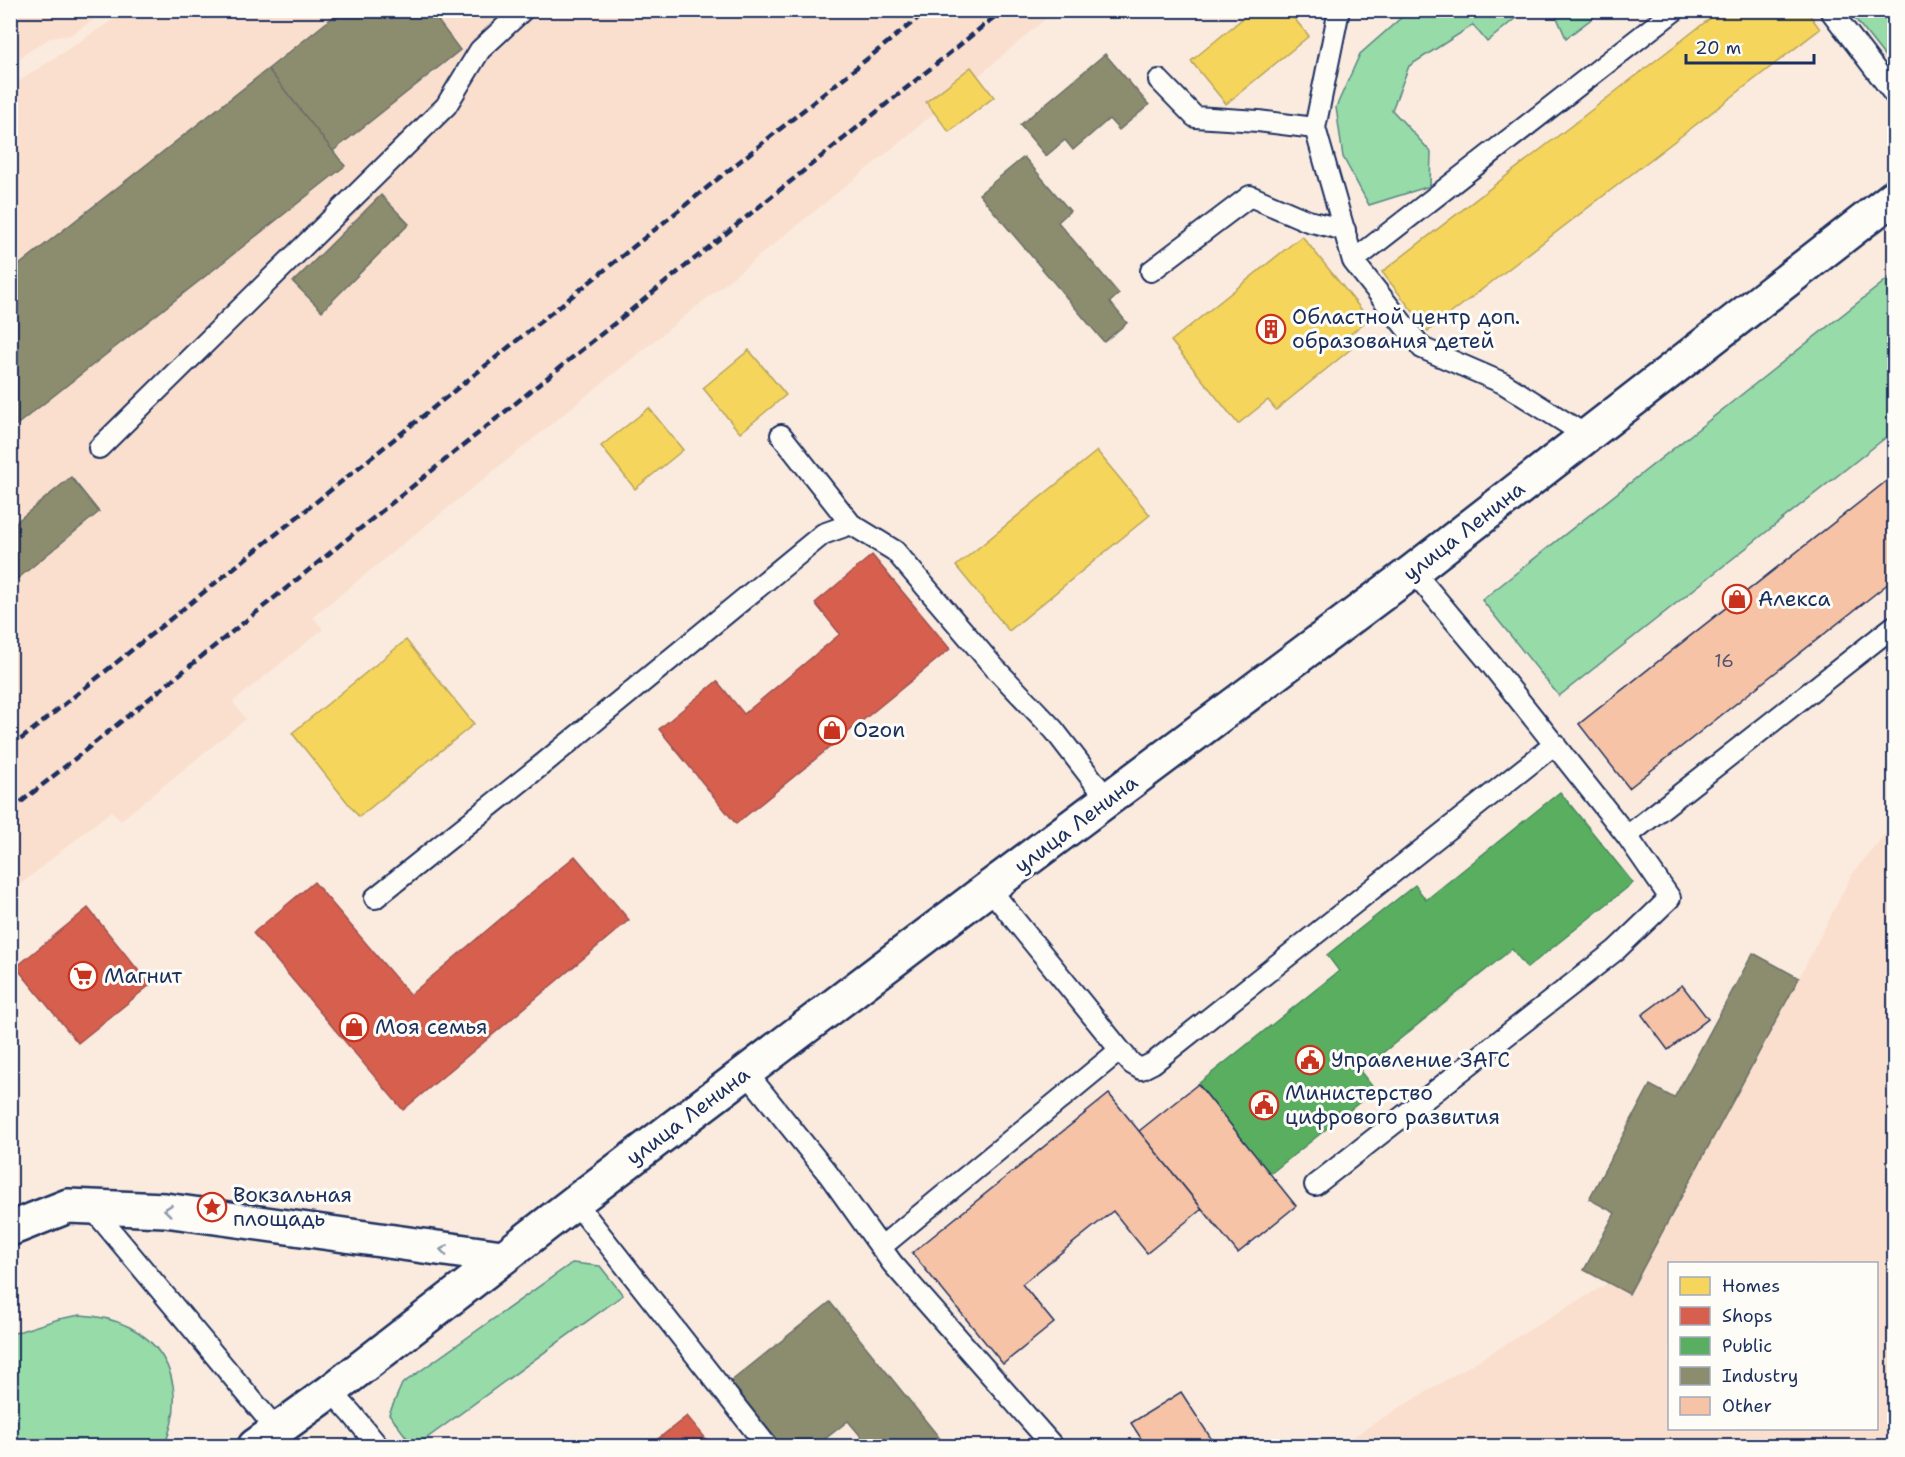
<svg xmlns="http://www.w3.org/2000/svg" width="1905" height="1457" font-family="'Shantell Sans',sans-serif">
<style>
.built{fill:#fadfce;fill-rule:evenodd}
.green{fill:#97dba8;stroke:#598583;stroke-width:1.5}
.homes{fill:#f6d55c;stroke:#b4a35d;stroke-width:1.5}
.shops{fill:#d6604d;stroke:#9e5152;stroke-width:1.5}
.public{fill:#5aae61;stroke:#478860;stroke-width:1.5}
.industry{fill:#8c8c6e;stroke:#6a7069;stroke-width:1.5}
.building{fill:#f6c3a6;stroke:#1b2f5e;stroke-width:1.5}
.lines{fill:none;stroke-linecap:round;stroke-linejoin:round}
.service-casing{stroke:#1b2f5e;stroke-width:24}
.secondary-casing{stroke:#1b2f5e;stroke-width:38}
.service{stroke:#fdfcf7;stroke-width:20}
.secondary{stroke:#fdfcf7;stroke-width:33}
.rail{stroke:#1b2f5e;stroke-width:4.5;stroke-dasharray:9 4.5;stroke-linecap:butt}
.oneway{stroke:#8c96aa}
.labels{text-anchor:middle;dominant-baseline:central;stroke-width:6;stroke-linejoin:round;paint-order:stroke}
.number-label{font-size:18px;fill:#525470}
.poi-label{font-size:21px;fill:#1b2f5e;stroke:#fdfcf7;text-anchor:start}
.street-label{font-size:21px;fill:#1b2f5e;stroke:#fdfcf7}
</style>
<rect width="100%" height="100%" fill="#fbebdf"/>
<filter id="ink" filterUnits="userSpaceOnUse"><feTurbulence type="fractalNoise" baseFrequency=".0167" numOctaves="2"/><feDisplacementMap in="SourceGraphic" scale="12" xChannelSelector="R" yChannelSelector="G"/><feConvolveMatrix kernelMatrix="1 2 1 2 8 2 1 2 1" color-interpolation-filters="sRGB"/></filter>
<g filter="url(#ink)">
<!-- built -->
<path class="built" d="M 11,10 L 107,10 L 107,11 L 71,35 L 50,38 L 11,63 Z
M 126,11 L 1055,11 L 904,139 L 313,617 L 323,629 L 233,702 L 246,719 L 120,821 L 111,811 L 11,892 L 10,87 Z
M 1894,823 L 1894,1446 L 1339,1446 L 1382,1418 L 1608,1283 L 1629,1294 L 1799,978 L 1852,874 ZM 1670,1264 L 1876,1264 L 1876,1428 L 1670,1428 Z"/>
<!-- green -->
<path class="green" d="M 1410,10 L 1524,11 L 1487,42 L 1473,25 L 1409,66 L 1392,110 L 1431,152 L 1430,186 L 1369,205 L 1343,157 L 1336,107 L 1360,54 Z
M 1554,11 L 1602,11 L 1566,38 Z
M 1849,11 L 1894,11 L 1894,68 Z
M 1894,274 L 1894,431 L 1559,696 L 1482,600 Z
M 572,1263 L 600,1266 L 623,1295 L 416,1446 L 413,1446 L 389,1414 L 402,1384 Z
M 80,1315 C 156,1318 194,1377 164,1446 L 11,1446 L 11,1334 L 59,1319 Z"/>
<!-- homes -->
<path class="homes" d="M 1253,10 L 1287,10 L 1309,36 L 1226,104 L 1191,61 Z
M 1721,10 L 1806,10 L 1820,29 L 1428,331 L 1382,272 Z
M 971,67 L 994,97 L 949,132 L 926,102 Z
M 1302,236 L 1369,319 L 1343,340 L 1351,349 L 1276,410 L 1268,400 L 1238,424 L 1171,341 Z
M 749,350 L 786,395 L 740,433 L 703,388 Z
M 649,408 L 683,450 L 635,489 L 601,446 Z
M 1097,451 L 1150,515 L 1009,631 L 956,566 Z
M 406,640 L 474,724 L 359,817 L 292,733 Z"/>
<!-- shops -->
<path class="shops" d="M 872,555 L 950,649 L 736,824 L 659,729 L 717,681 L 744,714 L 840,634 L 815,603 Z
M 575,856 L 629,920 L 403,1110 L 253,933 L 314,882 L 410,995 Z
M 88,908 L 150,985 L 78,1043 L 16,967 Z
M 687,1416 L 712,1446 L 649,1446 Z"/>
<!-- public -->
<path class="public" d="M 1560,792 L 1633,883 L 1527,968 L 1512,949 L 1360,1071 L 1375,1090 L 1270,1174 L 1198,1084 L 1339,971 L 1327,955 L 1415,885 L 1426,900 Z"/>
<!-- industry -->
<path class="industry" d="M 342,10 L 430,10 L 460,50 L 333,151 L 268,69 Z
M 430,10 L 451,10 L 438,21 Z
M 1105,54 L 1149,105 L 1119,130 L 1109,119 L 1073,150 L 1065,140 L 1046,156 L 1020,125 Z
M 268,69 L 345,166 L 14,427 L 10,422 L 10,272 Z
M 1024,157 L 1070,211 L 1058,222 L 1119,294 L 1110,302 L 1127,323 L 1104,342 L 979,194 Z
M 381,195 L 409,224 L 322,311 L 293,282 Z
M 71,477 L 99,512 L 10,585 L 10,527 Z
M 1753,953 L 1799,978 L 1629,1294 L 1584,1270 L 1615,1213 L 1589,1199 L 1650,1085 L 1674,1098 Z
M 830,1302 L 946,1446 L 869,1446 L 848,1421 L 816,1446 L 781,1446 L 730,1382 Z"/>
<!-- building -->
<path class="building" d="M 1894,475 L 1894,579 L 1629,788 L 1579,724 Z
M 1682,985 L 1708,1019 L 1668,1050 L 1642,1015 Z
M 1198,1084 L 1296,1206 L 1238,1253 L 1139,1131 Z
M 1109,1094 L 1202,1209 L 1147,1253 L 1113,1211 L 1022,1284 L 1054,1323 L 1003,1364 L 912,1253 Z
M 1181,1392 L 1216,1446 L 1146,1446 L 1131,1423 Z"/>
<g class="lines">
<!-- service casing -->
<g class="service-casing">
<path id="service" d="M 1339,10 L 1315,128 L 1353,261 L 1675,10
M 1830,10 L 1894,94
M 1159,80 L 1195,117 L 1258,121 L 1315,128
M 1353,261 L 1422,348 L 1503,383 L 1587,436
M 1151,271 L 1250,196 L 1308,221 L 1345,230
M 781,435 L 851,524
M 99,448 L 446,106 L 480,50 L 523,10
M 1413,571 L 1489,662 L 1627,836 L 1894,626
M 989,888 L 1120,1050 L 1132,1064 L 1141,1069 L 1153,1063 L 1555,744
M 375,898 L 544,763 L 823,534 L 851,524 L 895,551 L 993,666 L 1054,730 L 1108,800
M 746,1072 L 829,1175 L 892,1263 L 1053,1446
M 1315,1185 L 1616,950 L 1670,898 L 1627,836
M 575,1202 L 767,1446
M 92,1208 L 277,1430
M 881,1247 L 1120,1050
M 331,1391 L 352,1414 L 378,1446"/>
</g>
<!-- secondary casing -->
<g class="secondary-casing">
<path id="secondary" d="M 10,1229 L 68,1206 L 165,1210 L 502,1257
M 255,1446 L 331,1391 L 575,1202 L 989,888 L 1413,571 L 1894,197"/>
</g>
<!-- service -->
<use href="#service" class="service"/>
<!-- secondary -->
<use href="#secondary" class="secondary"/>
<!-- rail -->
<path class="rail" d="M 10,748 L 928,10
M 10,811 L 1003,10"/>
</g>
<!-- one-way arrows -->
<defs><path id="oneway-chevron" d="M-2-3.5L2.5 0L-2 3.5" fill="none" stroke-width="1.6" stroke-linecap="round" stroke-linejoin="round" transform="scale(1.5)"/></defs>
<g class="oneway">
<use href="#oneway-chevron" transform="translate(168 1210) rotate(-174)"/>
<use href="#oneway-chevron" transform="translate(444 1250) rotate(-172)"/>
</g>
</g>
<!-- icons -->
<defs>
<g id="building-ring" transform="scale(1.5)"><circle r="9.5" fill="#fdfcf7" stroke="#c8321e" stroke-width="1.5"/><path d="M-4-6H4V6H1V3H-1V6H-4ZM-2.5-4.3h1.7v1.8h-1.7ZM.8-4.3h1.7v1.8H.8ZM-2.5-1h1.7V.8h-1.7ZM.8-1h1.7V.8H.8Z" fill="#c8321e"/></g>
<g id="shop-ring" transform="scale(1.5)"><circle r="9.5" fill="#fdfcf7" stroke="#c8321e" stroke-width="1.5"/><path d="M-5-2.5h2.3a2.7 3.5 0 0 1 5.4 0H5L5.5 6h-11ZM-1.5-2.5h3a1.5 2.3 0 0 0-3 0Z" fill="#c8321e"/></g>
<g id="supermarket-ring" transform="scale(1.5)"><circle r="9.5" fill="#fdfcf7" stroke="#c8321e" stroke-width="1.5"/><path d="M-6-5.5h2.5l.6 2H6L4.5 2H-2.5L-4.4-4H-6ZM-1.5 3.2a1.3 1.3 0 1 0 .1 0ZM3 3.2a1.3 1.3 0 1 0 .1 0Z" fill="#c8321e"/></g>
<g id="civic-ring" transform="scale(1.5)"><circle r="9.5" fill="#fdfcf7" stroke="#c8321e" stroke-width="1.5"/><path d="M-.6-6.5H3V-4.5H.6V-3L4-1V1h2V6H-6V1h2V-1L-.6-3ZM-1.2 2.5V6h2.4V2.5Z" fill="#c8321e"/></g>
<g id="sight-ring" transform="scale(1.5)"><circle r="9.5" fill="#fdfcf7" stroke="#c8321e" stroke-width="1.5"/><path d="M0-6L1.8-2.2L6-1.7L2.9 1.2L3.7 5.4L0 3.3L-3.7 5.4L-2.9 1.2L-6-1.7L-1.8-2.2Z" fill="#c8321e"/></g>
</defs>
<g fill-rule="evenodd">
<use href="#building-ring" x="1271" y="329"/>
<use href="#shop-ring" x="1737" y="599"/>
<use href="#shop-ring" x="832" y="730"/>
<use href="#supermarket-ring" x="83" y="976"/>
<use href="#shop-ring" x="354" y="1027"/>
<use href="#civic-ring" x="1310" y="1060"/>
<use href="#civic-ring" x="1264" y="1105"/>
<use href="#sight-ring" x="212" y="1207"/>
</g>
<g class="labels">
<!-- number labels -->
<g class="number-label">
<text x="1724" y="661">16</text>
</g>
<!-- poi labels -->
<g class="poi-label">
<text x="1292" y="317">Областной центр доп.<tspan x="1292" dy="24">образования детей</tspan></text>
<text x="1758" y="599">Алекса</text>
<text x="853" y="730">Ozon</text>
<text x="104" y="976">Магнит</text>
<text x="375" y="1027">Моя семья</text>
<text x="1331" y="1060">Управление ЗАГС</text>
<text x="1285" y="1093">Министерство<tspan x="1285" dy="24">цифрового развития</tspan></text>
<text x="233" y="1195">Вокзальная<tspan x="233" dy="24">площадь</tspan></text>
</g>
<!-- street labels -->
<g class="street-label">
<text transform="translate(1464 531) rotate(-38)">улица Ленина</text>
<text transform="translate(1076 824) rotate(-37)">улица Ленина</text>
<text transform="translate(688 1116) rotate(-37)">улица Ленина</text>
</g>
</g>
<!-- margin -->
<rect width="1905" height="1457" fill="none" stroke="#fdfcf7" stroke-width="36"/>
<rect x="18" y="18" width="1869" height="1421" fill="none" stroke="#1b2f5e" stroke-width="2" filter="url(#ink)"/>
<!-- legend -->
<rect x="1668" y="1262" width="210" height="168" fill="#fdfcf7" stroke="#a3aaba" stroke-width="1.5"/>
<rect x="1680" y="1277" width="30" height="18" fill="#f6d55c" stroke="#a3aaba" stroke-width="1.5"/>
<text x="1722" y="1292" font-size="18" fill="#1b2f5e">Homes</text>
<rect x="1680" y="1307" width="30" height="18" fill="#d6604d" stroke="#a3aaba" stroke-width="1.5"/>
<text x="1722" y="1322" font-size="18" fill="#1b2f5e">Shops</text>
<rect x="1680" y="1337" width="30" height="18" fill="#5aae61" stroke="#a3aaba" stroke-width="1.5"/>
<text x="1722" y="1352" font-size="18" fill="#1b2f5e">Public</text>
<rect x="1680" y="1367" width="30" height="18" fill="#8c8c6e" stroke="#a3aaba" stroke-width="1.5"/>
<text x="1722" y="1382" font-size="18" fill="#1b2f5e">Industry</text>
<rect x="1680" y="1397" width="30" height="18" fill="#f6c3a6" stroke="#a3aaba" stroke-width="1.5"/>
<text x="1722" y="1412" font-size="18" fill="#1b2f5e">Other</text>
<!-- scale -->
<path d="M1686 54v9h128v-9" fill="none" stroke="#1b2f5e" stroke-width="3"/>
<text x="1695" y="54" font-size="18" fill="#1b2f5e" stroke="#fdfcf7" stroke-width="4.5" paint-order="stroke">20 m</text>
</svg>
